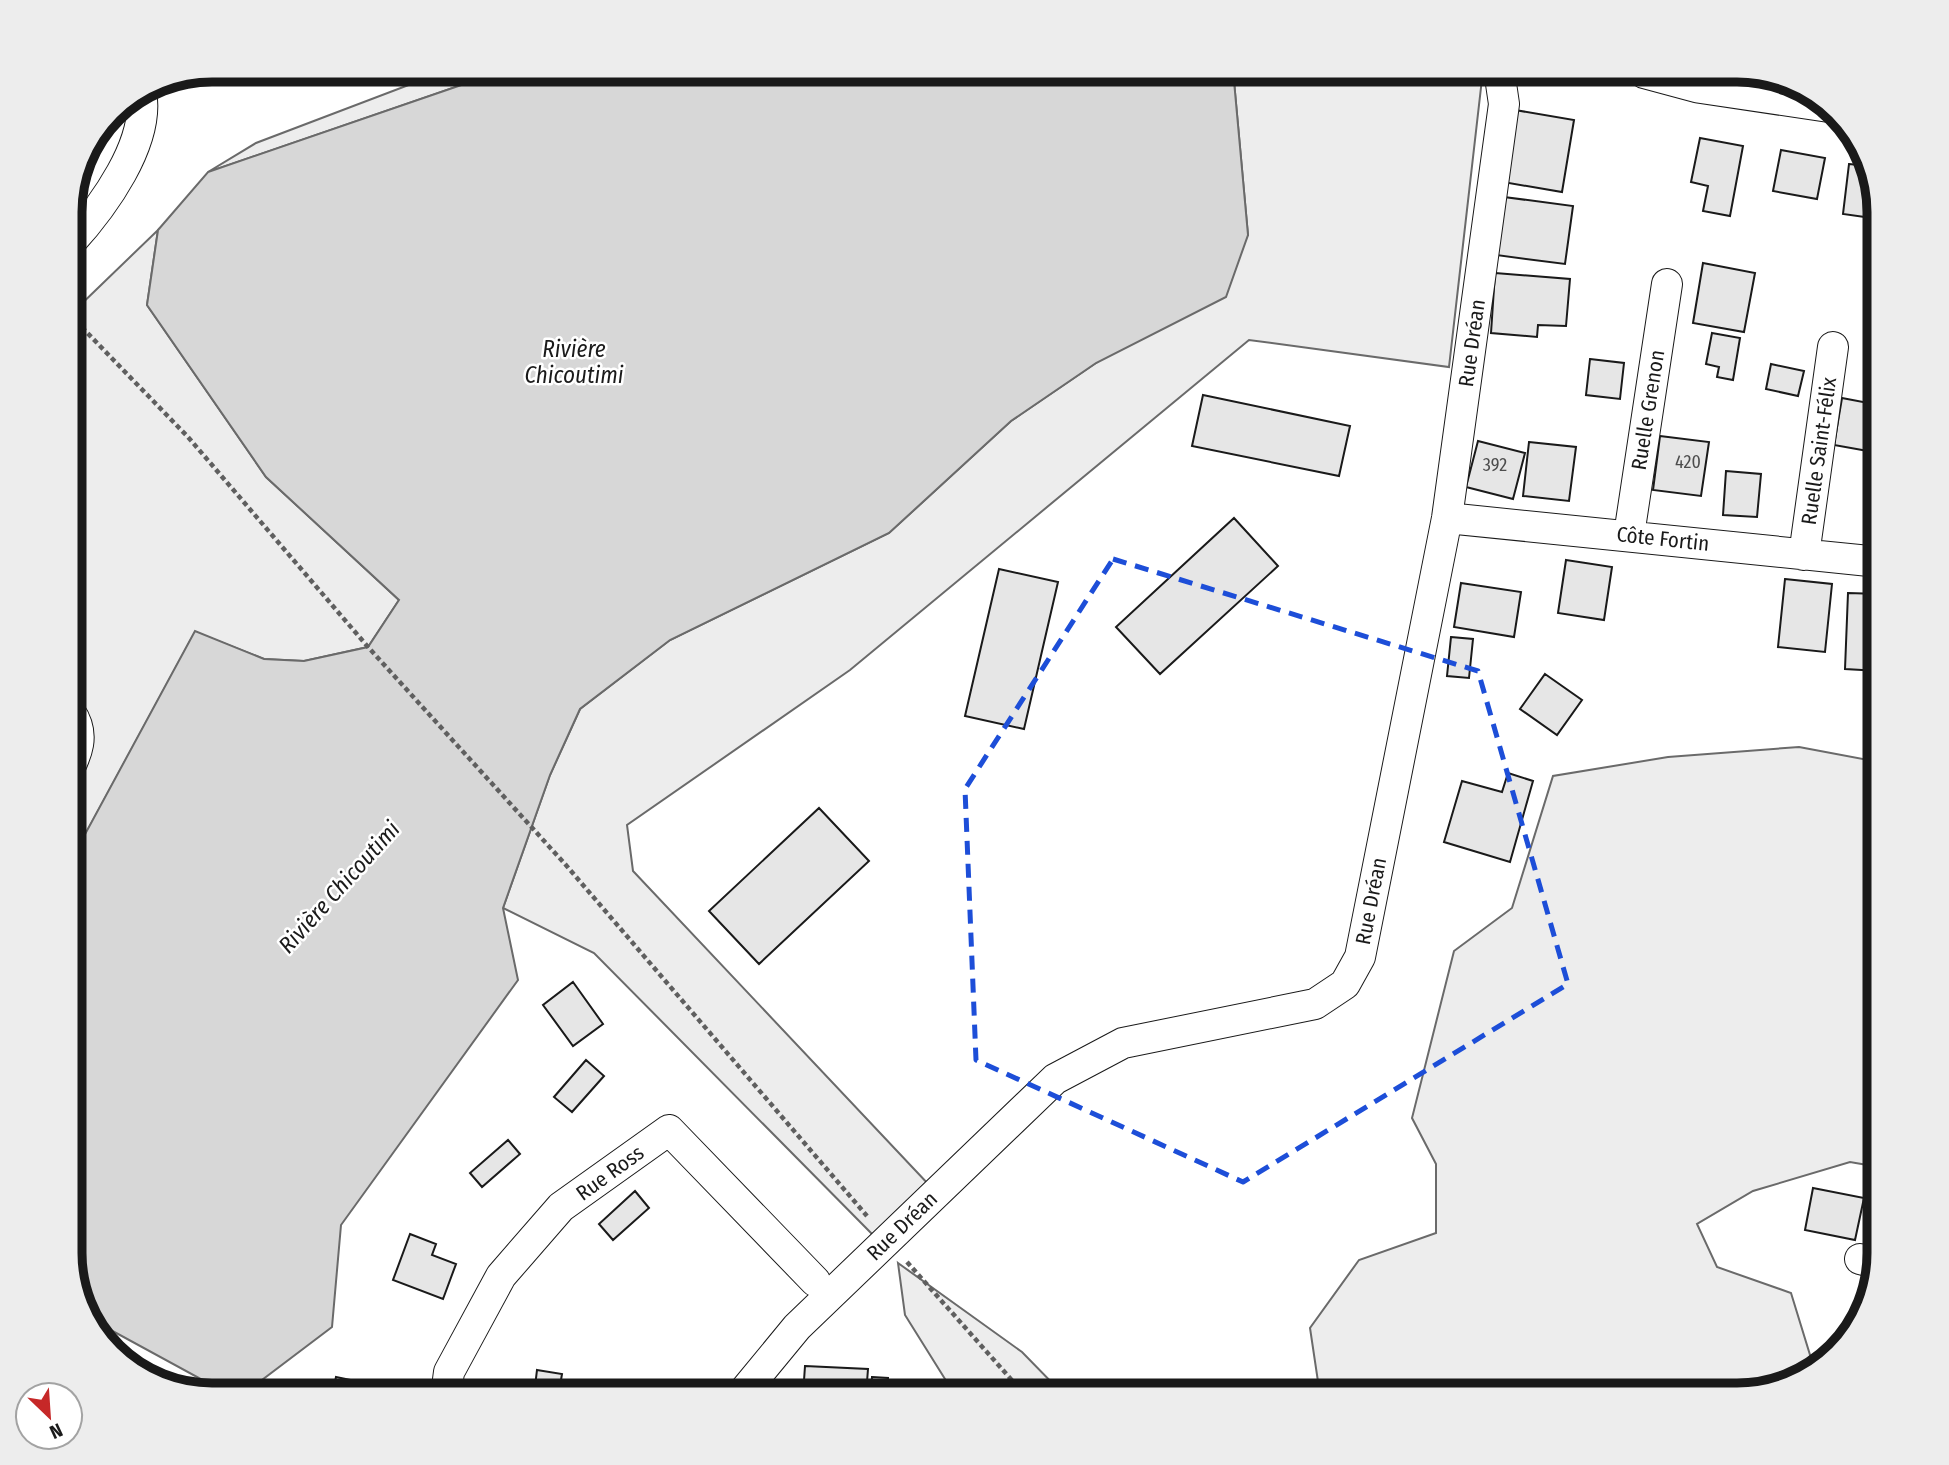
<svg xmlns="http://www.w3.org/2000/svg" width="1949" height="1465" font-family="'Fira Sans Condensed',sans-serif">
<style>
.built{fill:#ededed;stroke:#6a6a6a;stroke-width:2}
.water{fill:#d7d7d7;stroke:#6a6a6a;stroke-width:2}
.building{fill:#e6e6e6;stroke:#1a1a1a;stroke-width:2}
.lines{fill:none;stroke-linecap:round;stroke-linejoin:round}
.service-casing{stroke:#1a1a1a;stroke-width:18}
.minor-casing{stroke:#1a1a1a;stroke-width:32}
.tertiary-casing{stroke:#1a1a1a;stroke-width:39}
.path{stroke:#5f5f5f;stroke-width:4.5;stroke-dasharray:5 3.5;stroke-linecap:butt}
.service{stroke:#fff;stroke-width:16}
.minor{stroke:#fff;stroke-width:30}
.tertiary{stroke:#fff;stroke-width:37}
.marked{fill:none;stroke:#1d4ed8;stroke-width:5;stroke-dasharray:14 9;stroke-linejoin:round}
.labels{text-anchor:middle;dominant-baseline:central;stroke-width:5;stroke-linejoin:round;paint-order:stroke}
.number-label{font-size:18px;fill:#4d4d4d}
.street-label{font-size:21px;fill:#1a1a1a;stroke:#fff}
.water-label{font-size:23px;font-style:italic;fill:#1a1a1a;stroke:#fff}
.rim{fill:none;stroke:#1a1a1a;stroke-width:9}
</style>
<rect width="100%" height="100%" fill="#fff"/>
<!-- built -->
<path class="built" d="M 448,70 L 505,70 L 208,172 L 256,143 Z
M 1233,70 L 1483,70 L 1449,367 L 1249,340 L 850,670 L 627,825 L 633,871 L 931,1187 L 876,1238 L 594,953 L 503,908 L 550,775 L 580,709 L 670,640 L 889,533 L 1011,421 L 1096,363 L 1248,235 Z
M 158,230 L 147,305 L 266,477 L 399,600 L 368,647 L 304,661 L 264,659 L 195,632 L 72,859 L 70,315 Z
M 1799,747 L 1879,762 L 1879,1167 L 1850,1162 L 1753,1191 L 1697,1224 L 1717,1267 L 1791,1293 L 1814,1368 L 1799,1380 L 1737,1395 L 1320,1395 L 1310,1328 L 1359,1260 L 1436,1233 L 1436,1164 L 1412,1118 L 1454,951 L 1512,908 L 1553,776 L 1668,757 Z
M 898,1263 L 1022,1352 L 1064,1395 L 955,1395 L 905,1315 Z"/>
<!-- water -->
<path class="water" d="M 505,70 L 1233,70 L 1248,235 L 1226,297 L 1096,363 L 1011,421 L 889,533 L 670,640 L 580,709 L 550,775 L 503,908 L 518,980 L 341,1225 L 332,1327 L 242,1395 L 230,1395 L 85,1316 L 70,1262 L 70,862 L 195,631 L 264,659 L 304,661 L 368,647 L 399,600 L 266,477 L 147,305 L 158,230 L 208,172 Z"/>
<!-- building -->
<path class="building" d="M 1515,110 L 1574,120 L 1562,192 L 1503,182 Z
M 1700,138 L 1743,146 L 1730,216 L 1703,211 L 1708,186 L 1691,182 Z
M 1781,150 L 1825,158 L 1817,199 L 1773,191 Z
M 1849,164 L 1868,166 L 1879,219 L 1843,214 Z
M 1504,197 L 1573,206 L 1565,264 L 1496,255 Z
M 1703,263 L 1755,273 L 1744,332 L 1693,323 Z
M 1495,273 L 1570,279 L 1566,326 L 1538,325 L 1537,337 L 1491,333 Z
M 1712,333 L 1740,338 L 1733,380 L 1717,377 L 1719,367 L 1706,364 Z
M 1590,359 L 1624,363 L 1620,399 L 1586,395 Z
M 1771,364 L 1804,371 L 1798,396 L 1766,389 Z
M 1203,395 L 1350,426 L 1339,476 L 1192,446 Z
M 1842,398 L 1879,405 L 1879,453 L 1834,445 Z
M 1660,436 L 1709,442 L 1701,496 L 1653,490 Z
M 1478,441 L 1525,453 L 1513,499 L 1466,487 Z
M 1529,442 L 1576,447 L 1569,501 L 1523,496 Z
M 1726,471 L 1761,474 L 1757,517 L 1723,515 Z
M 1234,518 L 1278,566 L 1160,674 L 1116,627 Z
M 1566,560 L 1612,567 L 1604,620 L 1558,613 Z
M 999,569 L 1058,582 L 1024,729 L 965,716 Z
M 1785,579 L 1832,584 L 1825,652 L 1778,647 Z
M 1461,583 L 1521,592 L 1514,637 L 1454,627 Z
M 1848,593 L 1879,594 L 1879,671 L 1845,669 Z
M 1451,637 L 1473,639 L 1469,678 L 1447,676 Z
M 1545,674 L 1582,700 L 1557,735 L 1520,709 Z
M 1508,773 L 1533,781 L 1510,862 L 1444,842 L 1462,781 L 1502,792 Z
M 819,808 L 869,861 L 759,964 L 709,911 Z
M 573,982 L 603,1024 L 573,1046 L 543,1005 Z
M 586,1060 L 604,1076 L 572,1112 L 554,1097 Z
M 508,1140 L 520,1154 L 482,1187 L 470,1173 Z
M 1813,1188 L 1864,1198 L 1855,1240 L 1805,1230 Z
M 635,1191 L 649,1208 L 613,1240 L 599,1224 Z
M 1875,1207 L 1879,1208 L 1879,1244 L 1869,1242 Z
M 410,1234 L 436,1244 L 432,1255 L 456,1264 L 443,1299 L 393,1280 Z
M 805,1366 L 868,1369 L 866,1395 L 803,1395 Z
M 537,1370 L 562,1374 L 560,1386 L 585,1390 L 584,1395 L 534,1395 Z
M 336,1377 L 380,1386 L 379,1395 L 332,1395 Z
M 872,1377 L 888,1378 L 887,1395 L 871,1394 Z"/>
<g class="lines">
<!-- service casing -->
<g class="service-casing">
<path id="service" d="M 70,782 C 84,757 94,734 76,708 L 70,712"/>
</g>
<!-- minor casing -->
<g class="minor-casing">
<path id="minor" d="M 70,243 C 102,208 151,142 141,92
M 1447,518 L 1879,562
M 1629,535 L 1667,284
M 1804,555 L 1833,347
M 1860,1259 L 1875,1263
M 446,1395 L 449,1372 L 501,1276 L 561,1207 L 669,1130 L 815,1281
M 741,1395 L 797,1327 L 1055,1079 L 1123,1043 L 1315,1004 L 1345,984 L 1360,957 L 1447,518 L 1504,104 L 1499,70"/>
</g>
<!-- tertiary casing -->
<g class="tertiary-casing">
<path id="tertiary" d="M 1646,70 L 1698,84 L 1826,103"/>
</g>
<!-- path -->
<path class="path" d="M 70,315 L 188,437 L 368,647 L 565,864 L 867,1216
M 907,1262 L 1025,1395"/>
<!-- service -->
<use href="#service" class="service"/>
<!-- minor -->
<use href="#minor" class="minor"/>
<!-- tertiary -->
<use href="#tertiary" class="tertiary"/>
</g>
<!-- marked area -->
<path class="marked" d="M 1113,559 L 1478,671 L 1568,984 L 1243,1182 L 976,1060 L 965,789 Z"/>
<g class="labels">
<!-- number labels -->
<g class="number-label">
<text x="1688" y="462">420</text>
<text x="1495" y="465">392</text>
</g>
<!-- street labels -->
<g class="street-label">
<text transform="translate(1472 343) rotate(-82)">Rue Dréan</text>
<text transform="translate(1648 410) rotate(-81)">Ruelle Grenon</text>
<text transform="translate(1819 451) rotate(-82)">Ruelle Saint-Félix</text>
<text transform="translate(1663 539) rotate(6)">Côte Fortin</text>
<text transform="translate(1371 901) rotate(-79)">Rue Dréan</text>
<text transform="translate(610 1173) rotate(-36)">Rue Ross</text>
<text transform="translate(902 1226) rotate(-44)">Rue Dréan</text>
</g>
<!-- water labels -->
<g class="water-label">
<text x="574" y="349">Rivière<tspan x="574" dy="26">Chicoutimi</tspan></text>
<text transform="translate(339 887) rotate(-48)">Rivière Chicoutimi</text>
</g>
</g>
<!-- crop -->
<path d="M0 0H1949V1465H0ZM212 82H1737A130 130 0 0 1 1867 212V1253A130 130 0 0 1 1737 1383H212A130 130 0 0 1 82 1253V212A130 130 0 0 1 212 82Z" fill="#ededed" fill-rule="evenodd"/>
<path class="rim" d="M212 82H1737A130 130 0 0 1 1867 212V1253A130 130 0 0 1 1737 1383H212A130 130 0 0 1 82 1253V212A130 130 0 0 1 212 82Z"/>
<!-- north arrow -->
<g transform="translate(49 1416) rotate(155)"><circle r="33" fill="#ffffff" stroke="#a3a3a3" stroke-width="2"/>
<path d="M0-5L12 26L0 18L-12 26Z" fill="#c62828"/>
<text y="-10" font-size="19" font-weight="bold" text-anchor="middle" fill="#1a1a1a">N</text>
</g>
</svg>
